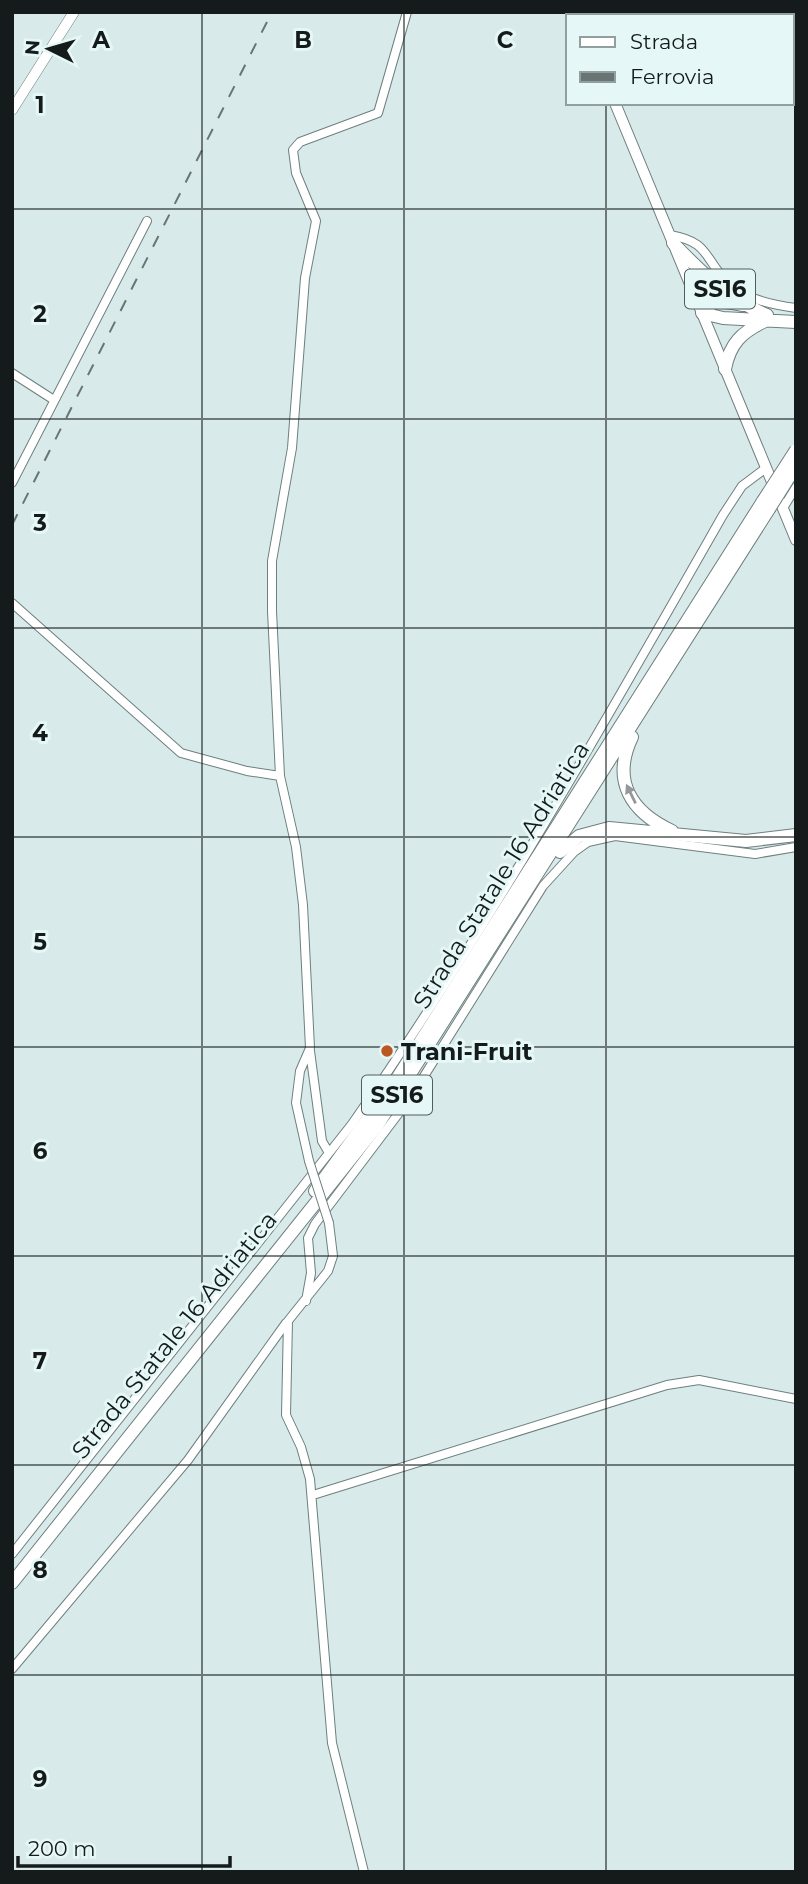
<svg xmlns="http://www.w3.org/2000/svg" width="808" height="1884" font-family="Montserrat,sans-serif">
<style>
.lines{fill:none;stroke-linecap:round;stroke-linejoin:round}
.minor-casing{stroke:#6e7f7e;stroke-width:10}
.tertiary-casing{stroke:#6e7f7e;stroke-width:11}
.secondary-casing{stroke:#6e7f7e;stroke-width:12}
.trunk-casing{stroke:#6e7f7e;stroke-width:14}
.minor{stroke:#fff;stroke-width:8}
.tertiary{stroke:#fff;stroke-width:10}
.secondary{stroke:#fff;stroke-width:10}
.trunk{stroke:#fff;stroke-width:12}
.rail{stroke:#697574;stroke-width:2;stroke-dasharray:12 12;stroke-linecap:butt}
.minor-bridge-casing{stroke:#6e7f7e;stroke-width:10;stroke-linecap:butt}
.trunk-bridge-casing{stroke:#6e7f7e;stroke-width:14;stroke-linecap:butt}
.minor-bridge{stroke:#fff;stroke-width:8}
.trunk-bridge{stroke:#fff;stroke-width:12}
.oneway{fill:#959898}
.grid{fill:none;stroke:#141b1a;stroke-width:2;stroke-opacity:0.55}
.poi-dot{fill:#bb5822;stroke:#e5f8f7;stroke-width:2.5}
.labels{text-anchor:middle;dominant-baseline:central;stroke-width:6;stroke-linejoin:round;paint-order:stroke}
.shield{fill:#e5f8f7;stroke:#535d5c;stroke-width:2}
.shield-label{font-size:23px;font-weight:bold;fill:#141b1a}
.street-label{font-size:24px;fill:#141b1a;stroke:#e5f8f7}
.poi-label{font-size:24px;font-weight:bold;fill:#141b1a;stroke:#e5f8f7;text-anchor:start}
.grid-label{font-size:23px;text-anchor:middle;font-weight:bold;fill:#141b1a;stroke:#e5f8f7;stroke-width:6;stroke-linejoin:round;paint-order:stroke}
</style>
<rect width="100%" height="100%" fill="#d8ebea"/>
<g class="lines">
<!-- minor casing -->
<g class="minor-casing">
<path id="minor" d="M 702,12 L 707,16
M 792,75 L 796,78
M 792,88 L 796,91
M 792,98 L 796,100
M 670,235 C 709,242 703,256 726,281 C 742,299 773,305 796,308
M 12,373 L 54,400
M 12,483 L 147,221
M 783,508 L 796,487
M 12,603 L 181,753 L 247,771 L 280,776
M 310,1051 L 322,1141 L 329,1153
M 309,1161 L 296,1103 L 300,1071 L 310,1048 L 303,905 L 296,847 L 280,776 L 272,611 L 272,561 L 292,448 L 305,278 L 316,221 L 296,173 L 293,150 L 300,142 L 378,113 L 407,12
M 329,1223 L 333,1256 L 328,1271 L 288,1321 L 286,1415 L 301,1447 L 310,1479 L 332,1743 L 364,1872
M 306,1301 L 311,1273 L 308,1238 L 315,1224 L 411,1097 L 543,886 L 574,852 L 588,842 L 615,836 L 755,854 L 796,847
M 313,1495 L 667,1385 L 699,1380 L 796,1399
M 12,1554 L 352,1124 C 488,929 605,722 723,515 L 742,486 L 766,468
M 12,1669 L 188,1460 L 286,1323"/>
</g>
<!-- tertiary casing -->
<g class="tertiary-casing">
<path id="tertiary" d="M 12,110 L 74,12"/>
</g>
<!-- secondary casing -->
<g class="secondary-casing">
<path id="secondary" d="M 578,12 L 579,16
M 615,103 L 796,540"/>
</g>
<!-- trunk casing -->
<g class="trunk-casing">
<path id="trunk" d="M 673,243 C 702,273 728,299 767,315
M 743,305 C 726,302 713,297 702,313 L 723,318 L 796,322
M 725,369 C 730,343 742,332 765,321
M 632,737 C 611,781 631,812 672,831
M 560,852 L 579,836 L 609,828 L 746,841 L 796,835
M 315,1191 L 398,1077 L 763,501
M 12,1583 L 377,1126 L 769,509"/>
</g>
<!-- minor -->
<use href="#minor" class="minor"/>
<!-- tertiary -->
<use href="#tertiary" class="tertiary"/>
<!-- secondary -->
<use href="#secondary" class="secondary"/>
<!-- trunk -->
<use href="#trunk" class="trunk"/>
<!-- rail -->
<path class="rail" d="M 12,525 L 272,12"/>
<!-- minor-bridge casing -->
<g class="minor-bridge-casing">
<path id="minor-bridge" d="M 309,1161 L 329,1223"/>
</g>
<!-- trunk-bridge casing -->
<g class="trunk-bridge-casing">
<path id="trunk-bridge" d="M 763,501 L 796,450
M 769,509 L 796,466"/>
</g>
<!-- minor-bridge -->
<use href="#minor-bridge" class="minor-bridge"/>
<!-- trunk-bridge -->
<use href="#trunk-bridge" class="trunk-bridge"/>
</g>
<!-- one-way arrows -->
<defs><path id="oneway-solid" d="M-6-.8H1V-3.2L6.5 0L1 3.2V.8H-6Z" transform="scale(1.75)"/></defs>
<use class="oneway" href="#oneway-solid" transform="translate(631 794) rotate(-116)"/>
<!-- grid -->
<path class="grid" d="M 202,12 L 202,1872M 404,12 L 404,1872M 606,12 L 606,16M 606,103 L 606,1872M 12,209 L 796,209M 12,419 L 796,419M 12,628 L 796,628M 12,837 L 796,837M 12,1047 L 796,1047M 12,1256 L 796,1256M 12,1465 L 796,1465M 12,1675 L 796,1675"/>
<!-- markers -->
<circle class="poi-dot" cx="387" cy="1051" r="7"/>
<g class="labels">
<!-- shield labels -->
<g class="shield">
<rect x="685" y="269.5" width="70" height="39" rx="5"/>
<rect x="362" y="1075.5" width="70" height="39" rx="5"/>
</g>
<g class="shield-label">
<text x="720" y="289">SS16</text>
<text x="397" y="1095">SS16</text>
</g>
<!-- street labels -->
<g class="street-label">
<text transform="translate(501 875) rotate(-58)">Strada Statale 16 Adriatica</text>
<text transform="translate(174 1335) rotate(-51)">Strada Statale 16 Adriatica</text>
</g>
<!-- poi labels -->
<g class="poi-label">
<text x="401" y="1051">Trani-Fruit</text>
</g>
</g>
<g class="grid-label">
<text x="101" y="48">A</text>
<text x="303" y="48">B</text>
<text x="505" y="48">C</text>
<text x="40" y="113">1</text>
<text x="40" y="322">2</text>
<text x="40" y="531">3</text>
<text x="40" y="741">4</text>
<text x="40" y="950">5</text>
<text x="40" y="1159">6</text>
<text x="40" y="1369">7</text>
<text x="40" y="1578">8</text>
<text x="40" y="1787">9</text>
</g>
<!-- border -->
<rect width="808" height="1884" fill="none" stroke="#141b1a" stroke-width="28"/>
<!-- legend -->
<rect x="566" y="14" width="228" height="91" fill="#e5f8f7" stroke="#91a09f" stroke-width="2"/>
<rect x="580" y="37" width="35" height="10" fill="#ffffff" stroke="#91a09f" stroke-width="2"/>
<text x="630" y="49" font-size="21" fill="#141b1a">Strada</text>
<rect x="580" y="72" width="35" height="10" fill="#697574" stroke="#91a09f" stroke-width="2"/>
<text x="630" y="84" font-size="21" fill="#141b1a">Ferrovia</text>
<!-- north arrow -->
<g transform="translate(49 49) rotate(275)" stroke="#e5f8f7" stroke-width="5" paint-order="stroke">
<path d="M0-5L12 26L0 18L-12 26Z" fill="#141b1a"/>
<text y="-10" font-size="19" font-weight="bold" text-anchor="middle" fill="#141b1a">N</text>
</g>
<!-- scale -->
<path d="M18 1856v10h212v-10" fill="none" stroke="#141b1a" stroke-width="3.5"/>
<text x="28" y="1856" font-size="21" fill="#141b1a" stroke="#e5f8f7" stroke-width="5" paint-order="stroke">200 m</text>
</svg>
